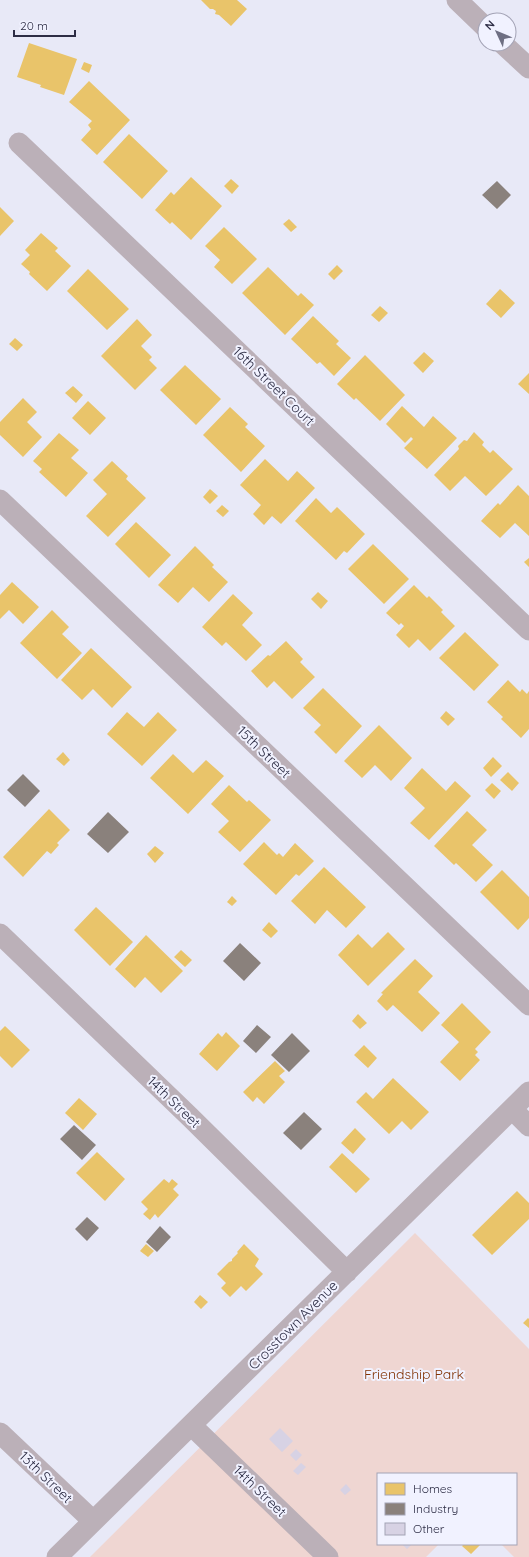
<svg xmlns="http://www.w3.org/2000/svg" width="529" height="1557" font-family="Quicksand,sans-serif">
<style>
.green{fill:#efd6d2}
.homes{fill:#e9c46a}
.industry{fill:#8a817c}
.building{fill:#d7d2e4}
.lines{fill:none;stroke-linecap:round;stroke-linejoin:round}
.minor{stroke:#bbb0b8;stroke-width:21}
.labels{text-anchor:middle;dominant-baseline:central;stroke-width:4;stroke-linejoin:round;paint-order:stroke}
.street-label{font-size:14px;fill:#2d2d45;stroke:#f1f2ff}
.park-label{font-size:14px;fill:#823205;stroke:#f1f2ff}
</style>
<rect width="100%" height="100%" fill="#e8e9f7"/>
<!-- green -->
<path class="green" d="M 415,1233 L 529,1349 L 529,1557 L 514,1557 L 501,1544 L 516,1544 L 516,1474 L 378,1474 L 378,1544 L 439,1544 L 426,1557 L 90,1557 Z"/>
<!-- homes -->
<path class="homes" d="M 201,0 L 237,0 L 247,9 L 231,26 L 219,15 L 215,14 L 216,11 L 213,9 L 210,9 Z
M 29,43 L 77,59 L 64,95 L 40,87 L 41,85 L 17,77 Z
M 84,62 L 92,65 L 89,73 L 81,69 Z
M 89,81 L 130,120 L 97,155 L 81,140 L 91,129 L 88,125 L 92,121 L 69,102 Z
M 129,134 L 168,171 L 142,199 L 103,162 Z
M 191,177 L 222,206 L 191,240 L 172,222 L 170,224 L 155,210 L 171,192 L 174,195 Z
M 231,179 L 239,186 L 232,194 L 224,186 Z
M 0,207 L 14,221 L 0,236 Z
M 289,219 L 297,227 L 291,232 L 283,224 Z
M 224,227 L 257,259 L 232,284 L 214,267 L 220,260 L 205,246 Z
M 41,233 L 58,248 L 55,251 L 71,266 L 47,291 L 29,274 L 30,272 L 21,264 L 30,255 L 25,250 Z
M 337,265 L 343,271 L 334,280 L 328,274 Z
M 268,267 L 298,296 L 301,293 L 314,305 L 285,335 L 242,293 Z
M 88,269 L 129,309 L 107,330 L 67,291 Z
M 500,289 L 515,303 L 501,318 L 486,304 Z
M 380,306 L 388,313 L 379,322 L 371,315 Z
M 313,316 L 339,341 L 336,344 L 351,358 L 334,376 L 320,362 L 317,364 L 291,339 Z
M 137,319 L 152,335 L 141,346 L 152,357 L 149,360 L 157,368 L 135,390 L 101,356 Z
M 15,338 L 23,345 L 17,351 L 9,344 Z
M 424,352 L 434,361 L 423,373 L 413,363 Z
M 365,355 L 405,395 L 380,421 L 356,398 L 354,400 L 337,384 Z
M 185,365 L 221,399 L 196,425 L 160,390 Z
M 529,373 L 529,394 L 518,384 Z
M 73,386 L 83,395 L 76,403 L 65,393 Z
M 23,398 L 37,412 L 27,422 L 42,437 L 23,457 L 0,435 L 0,422 Z
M 88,401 L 106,418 L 90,435 L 72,418 Z
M 402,406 L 424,427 L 433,416 L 457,438 L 427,469 L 404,448 L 413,439 L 411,437 L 405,443 L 386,424 Z
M 230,407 L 248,424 L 245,427 L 265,446 L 241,472 L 203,435 Z
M 474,432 L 484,442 L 482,445 L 490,453 L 493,450 L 513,469 L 486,496 L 465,476 L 450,491 L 434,475 L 459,449 L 458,446 L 464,440 L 467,441 Z
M 59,433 L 79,450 L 71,458 L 88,473 L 66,497 L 39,472 L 42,469 L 33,461 Z
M 265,459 L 288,481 L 297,471 L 315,488 L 281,524 L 272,516 L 264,525 L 253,514 L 261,505 L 240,485 Z
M 112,461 L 128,476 L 126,479 L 146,498 L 108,537 L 86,516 L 107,494 L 93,480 Z
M 518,485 L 529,496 L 529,536 L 515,523 L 500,538 L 481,521 L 498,503 L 500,505 Z
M 210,489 L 218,496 L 210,504 L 203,497 Z
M 316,498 L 331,513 L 337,507 L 365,534 L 347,553 L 344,551 L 336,560 L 295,521 Z
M 222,505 L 229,511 L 223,517 L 216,511 Z
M 136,522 L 171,555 L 149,578 L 115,544 Z
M 373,544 L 409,579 L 384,604 L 348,569 Z
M 195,546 L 214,565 L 212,567 L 228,582 L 209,602 L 193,587 L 178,603 L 158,585 Z
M 529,558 L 529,567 L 524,562 Z
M 12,582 L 39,607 L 23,624 L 9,610 L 0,619 L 0,595 Z
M 414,585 L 427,598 L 429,596 L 443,610 L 441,612 L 455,626 L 430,651 L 418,639 L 409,648 L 396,635 L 404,626 L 401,623 L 399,625 L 386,613 Z
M 318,592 L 328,601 L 321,609 L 311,599 Z
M 233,594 L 253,613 L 242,625 L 262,645 L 246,661 L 226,642 L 222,646 L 202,627 Z
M 52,610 L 69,627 L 62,634 L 82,653 L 57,679 L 20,643 Z
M 465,632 L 499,665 L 474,691 L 439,658 Z
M 286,641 L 303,659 L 300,662 L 315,677 L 292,699 L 274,681 L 267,688 L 251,671 L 268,655 L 270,656 Z
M 91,648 L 132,687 L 112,708 L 93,689 L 82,700 L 61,680 Z
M 508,680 L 520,692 L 522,689 L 527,694 L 529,691 L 529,729 L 521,738 L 501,719 L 503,717 L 487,702 Z
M 323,688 L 362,726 L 336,754 L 314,732 L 321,725 L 303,708 Z
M 446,711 L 455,719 L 448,726 L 440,718 Z
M 127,712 L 144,727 L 158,712 L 177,730 L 142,766 L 107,734 Z
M 379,725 L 412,758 L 391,781 L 375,765 L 362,778 L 344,761 Z
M 63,752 L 70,760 L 64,766 L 56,759 Z
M 173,754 L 193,773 L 206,760 L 224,776 L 188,814 L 150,778 Z
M 493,757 L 502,766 L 491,777 L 483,768 Z
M 422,768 L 446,791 L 455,781 L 471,796 L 429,840 L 410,823 L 425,808 L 404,788 Z
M 508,772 L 519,783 L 512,791 L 500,780 Z
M 492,783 L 501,791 L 494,799 L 485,790 Z
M 229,785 L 247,802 L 249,800 L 271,820 L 240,852 L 218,832 L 229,821 L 211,804 Z
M 49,809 L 70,830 L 57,843 L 59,845 L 51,854 L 47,851 L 23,877 L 3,857 Z
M 467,811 L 487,830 L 472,845 L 493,865 L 476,882 L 456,863 L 454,865 L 434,846 Z
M 264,842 L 277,855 L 279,853 L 283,857 L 295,843 L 314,861 L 299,876 L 296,874 L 276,895 L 243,864 Z
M 155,846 L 164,853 L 155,863 L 147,854 Z
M 324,867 L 366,907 L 346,928 L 327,910 L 315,924 L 291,901 Z
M 502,870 L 529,897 L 529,918 L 518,930 L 480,892 Z
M 232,896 L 237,901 L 232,906 L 227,902 Z
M 96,907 L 133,942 L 110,966 L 74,930 Z
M 269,922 L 278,931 L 271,938 L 262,930 Z
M 388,932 L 405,949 L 368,986 L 338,955 L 358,934 L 372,948 Z
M 146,935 L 183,971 L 161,993 L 145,977 L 135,988 L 115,969 Z
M 181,950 L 192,960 L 185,967 L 174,957 Z
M 415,959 L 433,976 L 418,992 L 440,1013 L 422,1032 L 393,1005 L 387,1011 L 377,1001 L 383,994 L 381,993 Z
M 462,1003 L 491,1032 L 475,1049 L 478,1052 L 475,1055 L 480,1060 L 460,1081 L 440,1062 L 459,1042 L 441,1025 Z
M 358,1014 L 367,1023 L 360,1029 L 352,1021 Z
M 5,1026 L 30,1050 L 12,1068 L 0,1056 L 0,1031 Z
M 226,1032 L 240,1046 L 217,1071 L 199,1054 L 218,1033 L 222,1037 Z
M 364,1045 L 377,1058 L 368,1068 L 354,1055 Z
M 275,1061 L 285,1071 L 279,1076 L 285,1082 L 264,1104 L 257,1097 L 253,1102 L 243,1092 Z
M 393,1078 L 429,1112 L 411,1130 L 402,1121 L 389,1134 L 356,1102 L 366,1092 L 373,1099 Z
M 79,1098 L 97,1114 L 83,1130 L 65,1113 Z
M 355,1128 L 366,1139 L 353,1154 L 341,1143 Z
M 97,1152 L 125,1179 L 105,1201 L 76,1173 Z
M 342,1153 L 370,1179 L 356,1193 L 329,1167 Z
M 164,1179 L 169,1183 L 172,1179 L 178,1184 L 173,1189 L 179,1195 L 158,1218 L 155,1214 L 150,1220 L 143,1214 L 148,1209 L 141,1202 Z
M 517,1191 L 529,1203 L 529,1219 L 492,1255 L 472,1235 Z
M 146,1244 L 154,1251 L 148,1257 L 140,1251 Z
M 244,1244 L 259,1259 L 255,1266 L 263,1274 L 246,1291 L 241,1286 L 230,1297 L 221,1288 L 226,1283 L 217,1274 L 229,1262 L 232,1261 L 232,1259 L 238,1253 L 237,1252 Z
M 200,1295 L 208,1302 L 201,1309 L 194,1302 Z
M 528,1318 L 529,1319 L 529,1328 L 523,1323 Z
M 464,1544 L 479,1544 L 480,1545 L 471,1554 L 462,1546 Z"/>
<!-- industry -->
<path class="industry" d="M 497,181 L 511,195 L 497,209 L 482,195 Z
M 23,774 L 40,791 L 25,807 L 7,790 Z
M 108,812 L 129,832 L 108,853 L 87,834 Z
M 240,943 L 261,963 L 244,981 L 223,961 Z
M 257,1025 L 271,1037 L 256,1053 L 243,1041 Z
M 292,1033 L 310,1051 L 289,1072 L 271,1055 Z
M 304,1112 L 322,1129 L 301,1150 L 283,1133 Z
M 74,1125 L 96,1145 L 82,1160 L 60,1139 Z
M 87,1217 L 99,1228 L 87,1241 L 75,1229 Z
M 160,1226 L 171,1237 L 157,1252 L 146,1242 Z"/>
<!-- building -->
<path class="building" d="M 280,1428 L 293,1441 L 282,1452 L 269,1439 Z
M 296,1449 L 302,1455 L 296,1461 L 290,1455 Z
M 301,1463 L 306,1467 L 298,1475 L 293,1471 Z
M 346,1484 L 351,1490 L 345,1495 L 340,1490 Z
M 402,1544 L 412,1544 L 407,1549 Z"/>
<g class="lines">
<!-- minor -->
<path class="minor" d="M 457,0 L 485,27
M 503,44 L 529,68
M 19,143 L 529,630
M 0,500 L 529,1005
M 0,934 L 190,1117 L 347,1272
M 512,1109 L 529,1126
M 191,1425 L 328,1557
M 0,1433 L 93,1521
M 57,1557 L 529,1092"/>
</g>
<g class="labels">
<!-- street labels -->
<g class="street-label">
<text transform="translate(274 386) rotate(44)">16th Street Court</text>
<text transform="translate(264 752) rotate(44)">15th Street</text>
<text transform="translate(174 1102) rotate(44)">14th Street</text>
<text transform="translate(293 1325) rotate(-45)">Crosstown Avenue</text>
<text transform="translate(46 1477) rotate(44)">13th Street</text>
<text transform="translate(260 1491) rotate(44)">14th Street</text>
</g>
<!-- park labels -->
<g class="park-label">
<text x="414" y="1374">Friendship Park</text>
</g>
</g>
<!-- legend -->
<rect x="377" y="1473" width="140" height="72" fill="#f1f2ff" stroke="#a3a3b5"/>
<rect x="385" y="1483" width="20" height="12" fill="#e9c46a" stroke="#a3a3b5"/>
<text x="413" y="1493" font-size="12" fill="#2d2d45">Homes</text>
<rect x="385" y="1503" width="20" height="12" fill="#8a817c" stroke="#a3a3b5"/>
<text x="413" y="1513" font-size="12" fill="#2d2d45">Industry</text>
<rect x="385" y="1523" width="20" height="12" fill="#d7d2e4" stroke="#a3a3b5"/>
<text x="413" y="1533" font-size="12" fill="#2d2d45">Other</text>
<!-- north arrow -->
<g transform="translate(497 32) rotate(314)"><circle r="19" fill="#f1f2ff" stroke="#a3a3b5"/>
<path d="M0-3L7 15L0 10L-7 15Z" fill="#6e6f83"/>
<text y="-6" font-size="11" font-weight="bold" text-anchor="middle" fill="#2d2d45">N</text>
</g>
<!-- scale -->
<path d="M14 30v6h61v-6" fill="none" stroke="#2d2d45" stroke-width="2"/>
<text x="20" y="30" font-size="12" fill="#2d2d45" stroke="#f1f2ff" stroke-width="3" paint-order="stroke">20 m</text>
</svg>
